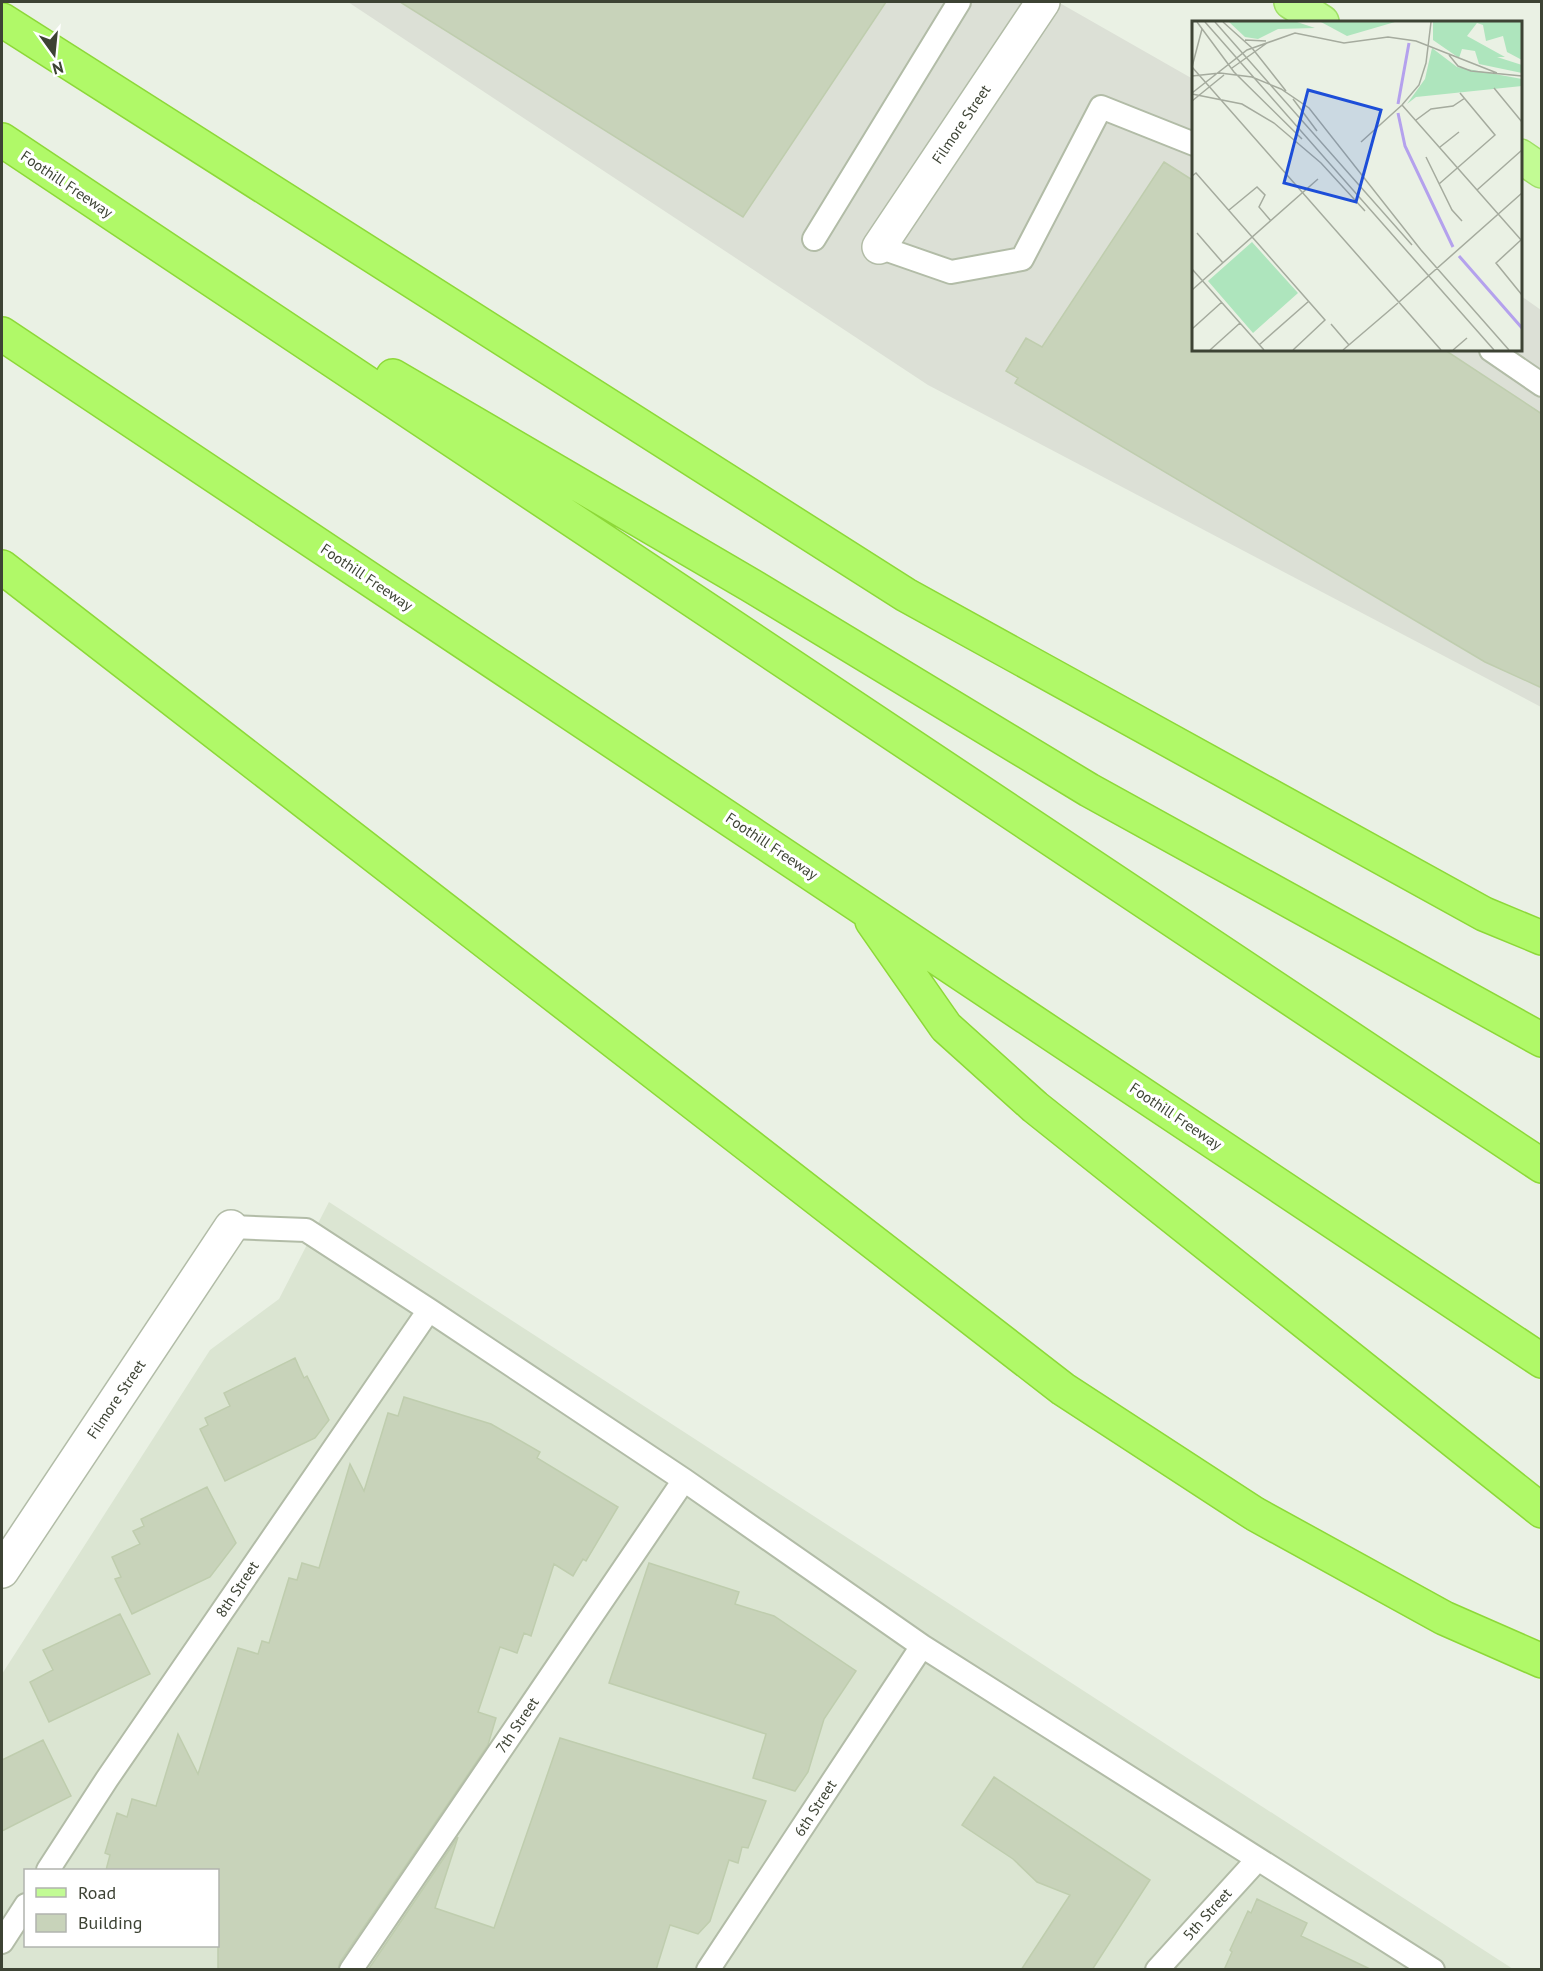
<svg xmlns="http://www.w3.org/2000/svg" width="1543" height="1971" font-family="'PT Sans',sans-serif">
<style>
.residential{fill:#dbe5d2;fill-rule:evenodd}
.industrial{fill:#dce0d6}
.building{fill:#c8d3ba;stroke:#bfcdae;stroke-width:1.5}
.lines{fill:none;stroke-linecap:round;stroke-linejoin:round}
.service-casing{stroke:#b2bca7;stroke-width:26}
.minor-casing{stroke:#b2bca7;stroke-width:36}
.primary-casing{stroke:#9edf65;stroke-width:36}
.motorway-casing{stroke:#8dd838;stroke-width:36}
.service{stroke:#fff;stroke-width:22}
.minor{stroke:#fff;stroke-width:33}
.primary{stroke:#c2fb94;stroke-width:33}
.motorway{stroke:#b0f968;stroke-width:33}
.labels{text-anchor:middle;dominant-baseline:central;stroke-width:6;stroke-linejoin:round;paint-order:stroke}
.street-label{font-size:15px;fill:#3d4334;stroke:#fff}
.inset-river{fill:none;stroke:#b4a1ed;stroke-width:3}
.inset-road{fill:none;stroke:#a5ab9e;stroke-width:1.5}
.view{fill:#1d4ed8;fill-opacity:0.15;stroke:#1d4ed8;stroke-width:3}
.inset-edge{fill:none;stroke:#3d4334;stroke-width:3}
</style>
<rect width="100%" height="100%" fill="#eaf1e4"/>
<!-- residential -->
<path class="residential" d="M 329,1202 L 1513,1969 L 2,1969 L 2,1674 L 210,1350 L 279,1299 ZM 26,1870 L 218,1870 L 218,1946 L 26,1946 Z"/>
<!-- industrial -->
<path class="industrial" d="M 348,2 L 1058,2 L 1193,79 L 1194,350 L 1520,350 L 1521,296 L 1541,310 L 1541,707 L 928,385 Z"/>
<!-- building -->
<path class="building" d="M 400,2 L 886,2 L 743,217 Z
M 1164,162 L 1194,181 L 1194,350 L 1445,350 L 1542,414 L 1542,688 L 1485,662 L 1015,383 L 1018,378 L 1006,371 L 1026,338 L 1042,347 Z
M 295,1358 L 304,1378 L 307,1376 L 329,1420 L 315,1438 L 225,1481 L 200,1429 L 208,1425 L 205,1418 L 230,1406 L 224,1393 Z
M 404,1397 L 491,1424 L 540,1452 L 537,1458 L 618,1507 L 586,1561 L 583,1559 L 573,1576 L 554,1564 L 531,1636 L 524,1633 L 517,1653 L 500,1647 L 478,1712 L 496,1718 L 488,1745 L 340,1962 L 338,1970 L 218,1970 L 218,1870 L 106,1870 L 110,1855 L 105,1853 L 117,1813 L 127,1817 L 132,1799 L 156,1806 L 178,1734 L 198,1774 L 238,1648 L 258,1654 L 262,1641 L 269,1643 L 289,1578 L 297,1580 L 302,1563 L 319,1568 L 350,1464 L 364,1491 L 388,1413 L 398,1416 Z
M 207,1487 L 236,1543 L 210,1577 L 132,1614 L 115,1579 L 121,1577 L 112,1557 L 140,1544 L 133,1531 L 144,1526 L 141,1519 Z
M 649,1563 L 739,1592 L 735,1604 L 774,1616 L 856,1671 L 824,1719 L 808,1772 L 795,1791 L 753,1778 L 766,1734 L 609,1683 Z
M 120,1614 L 150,1674 L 49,1722 L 30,1682 L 53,1670 L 43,1650 Z
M 560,1738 L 766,1801 L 748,1848 L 742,1847 L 738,1863 L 729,1860 L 710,1921 L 698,1934 L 670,1925 L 656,1970 L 368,1970 L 458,1837 L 435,1908 L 494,1928 Z
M 43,1740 L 71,1796 L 2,1831 L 2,1760 Z
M 994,1777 L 1150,1880 L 1092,1970 L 1021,1970 L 1070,1895 L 1037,1882 L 1013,1859 L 962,1825 Z
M 1257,1899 L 1307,1923 L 1301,1936 L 1372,1970 L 1224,1970 L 1232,1952 L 1230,1950 L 1248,1911 L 1251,1913 Z"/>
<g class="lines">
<!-- service casing -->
<g class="service-casing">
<path id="service" d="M 814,239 L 959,2
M 879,247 L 951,272 L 1022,259 L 1101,107 L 1194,144
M 1491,350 L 1542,385
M 231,1227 L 306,1230 L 429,1310 L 684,1480 L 922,1646 L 1433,1970
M 48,1870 L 107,1779 L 429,1310
M 2,1942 L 26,1905
M 351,1970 L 684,1480
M 708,1970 L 922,1646
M 1157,1970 L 1258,1859"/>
</g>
<!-- minor casing -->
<g class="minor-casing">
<path id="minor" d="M 879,247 L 1043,2
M 2,1571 L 231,1227"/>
</g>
<!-- primary casing -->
<g class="primary-casing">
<path id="primary" d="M 1291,2 L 1322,22
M 1520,156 L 1542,171"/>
</g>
<!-- motorway casing -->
<g class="motorway-casing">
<path id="motorway" d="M 2,20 L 906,595 L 1484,914 L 1542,938
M 2,140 L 1542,1166
M 2,334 L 1542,1361
M 393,376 L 752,586 L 1089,790 L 1542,1040
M 2,567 L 1063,1389 L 1255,1514 L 1444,1618 L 1542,1661
M 872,921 L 946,1027 L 1035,1107 L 1542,1511"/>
</g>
<!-- service -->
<use href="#service" class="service"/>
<!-- minor -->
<use href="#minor" class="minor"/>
<!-- primary -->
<use href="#primary" class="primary"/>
<!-- motorway -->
<use href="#motorway" class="motorway"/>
</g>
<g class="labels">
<!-- street labels -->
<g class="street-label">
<text transform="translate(961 124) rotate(-56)">Filmore Street</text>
<text transform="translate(67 184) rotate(34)">Foothill Freeway</text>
<text transform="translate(367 577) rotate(34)">Foothill Freeway</text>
<text transform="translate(772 846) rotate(34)">Foothill Freeway</text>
<text transform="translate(1176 1116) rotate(34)">Foothill Freeway</text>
<text transform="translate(116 1399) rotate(-56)">Filmore Street</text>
<text transform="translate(237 1589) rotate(-56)">8th Street</text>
<text transform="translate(517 1725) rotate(-56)">7th Street</text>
<text transform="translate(815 1808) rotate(-57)">6th Street</text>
<text transform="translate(1207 1914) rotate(-48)">5th Street</text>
</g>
</g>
<!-- overview -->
<g transform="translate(1192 21)">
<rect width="330" height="330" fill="#eaf1e4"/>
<path d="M 37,1 L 105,1 L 123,7 L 86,8 L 66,18 L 53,16 ZM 129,1 L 203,1 L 155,15 ZM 241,1 L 330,1 L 330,39 L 315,31 L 311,15 L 294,20 L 291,4 L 285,2 L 275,15 L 313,36 L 305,36 L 330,44 L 330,52 L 287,43 L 283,30 L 270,28 L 267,37 L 241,19 ZM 240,27 L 265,46 L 330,58 L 330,65 L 224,76 L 215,83 L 233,58 ZM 60,221 L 106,272 L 61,312 L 16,260 Z" fill="#aee5bd"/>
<path class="inset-river" d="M 206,83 L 217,22M 206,92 L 213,125 L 261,226M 267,235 L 330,307"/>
<path class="inset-road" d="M 5,1 L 42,51 L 110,118M 13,1 L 302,329M 23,1 L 220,224M 31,1 L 60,27 L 94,70M 53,19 L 74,20M 257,34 L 266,45 L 279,50 L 330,55M 0,46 L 249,329M 0,46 L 10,8M 40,47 L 75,22M 0,55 L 28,52 L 60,56 L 89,68 L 117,87 L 229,229 L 317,329M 302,67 L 330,101M 0,72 L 55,29 L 103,12 L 152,22 L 196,16 L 224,20 L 305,52M 0,73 L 50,83 L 82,102 L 129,142 L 173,190M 101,78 L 125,110M 0,80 L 32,54M 210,84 L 330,220M 224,99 L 239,88 L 261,85 L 273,77M 169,121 L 210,84 L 227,64 L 234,42 L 239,1M 248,126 L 267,111M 234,136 L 260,189 L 270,200M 0,155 L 4,152 L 133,299 L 101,329M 247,163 L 303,114 L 268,72M 285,169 L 330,129M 37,189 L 65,166 L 73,174 L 67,186 L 79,200M 5,212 L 31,242M 330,218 L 304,242 L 330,274M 0,248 L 72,329M 0,269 L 126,158M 207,281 L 330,172M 139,303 L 157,324M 0,308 L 30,281M 67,324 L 117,280M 18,329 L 48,302M 151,329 L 206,282M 261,329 L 275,317"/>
<path class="view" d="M 116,69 L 189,89 L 164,181 L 92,162 Z"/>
<rect width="330" height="330" class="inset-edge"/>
</g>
<!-- border -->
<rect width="1543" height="1971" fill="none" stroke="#3d4334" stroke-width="6"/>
<!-- legend -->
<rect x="24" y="1869" width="195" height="78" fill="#ffffff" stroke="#b1b4ae" stroke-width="1.5"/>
<rect x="36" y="1888" width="30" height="9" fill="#c2fb94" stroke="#b1b4ae" stroke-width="1.5"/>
<text x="78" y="1899" font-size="18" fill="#3d4334">Road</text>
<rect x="36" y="1914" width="30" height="18" fill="#c8d3ba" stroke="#b1b4ae" stroke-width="1.5"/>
<text x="78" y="1929" font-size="18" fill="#3d4334">Building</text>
<!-- north arrow -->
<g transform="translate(54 54) rotate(165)" stroke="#ffffff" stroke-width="4.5" paint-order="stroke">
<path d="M0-4.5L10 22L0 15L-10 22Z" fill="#3d4334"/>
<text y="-9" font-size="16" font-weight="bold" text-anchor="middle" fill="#3d4334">N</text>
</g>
</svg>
